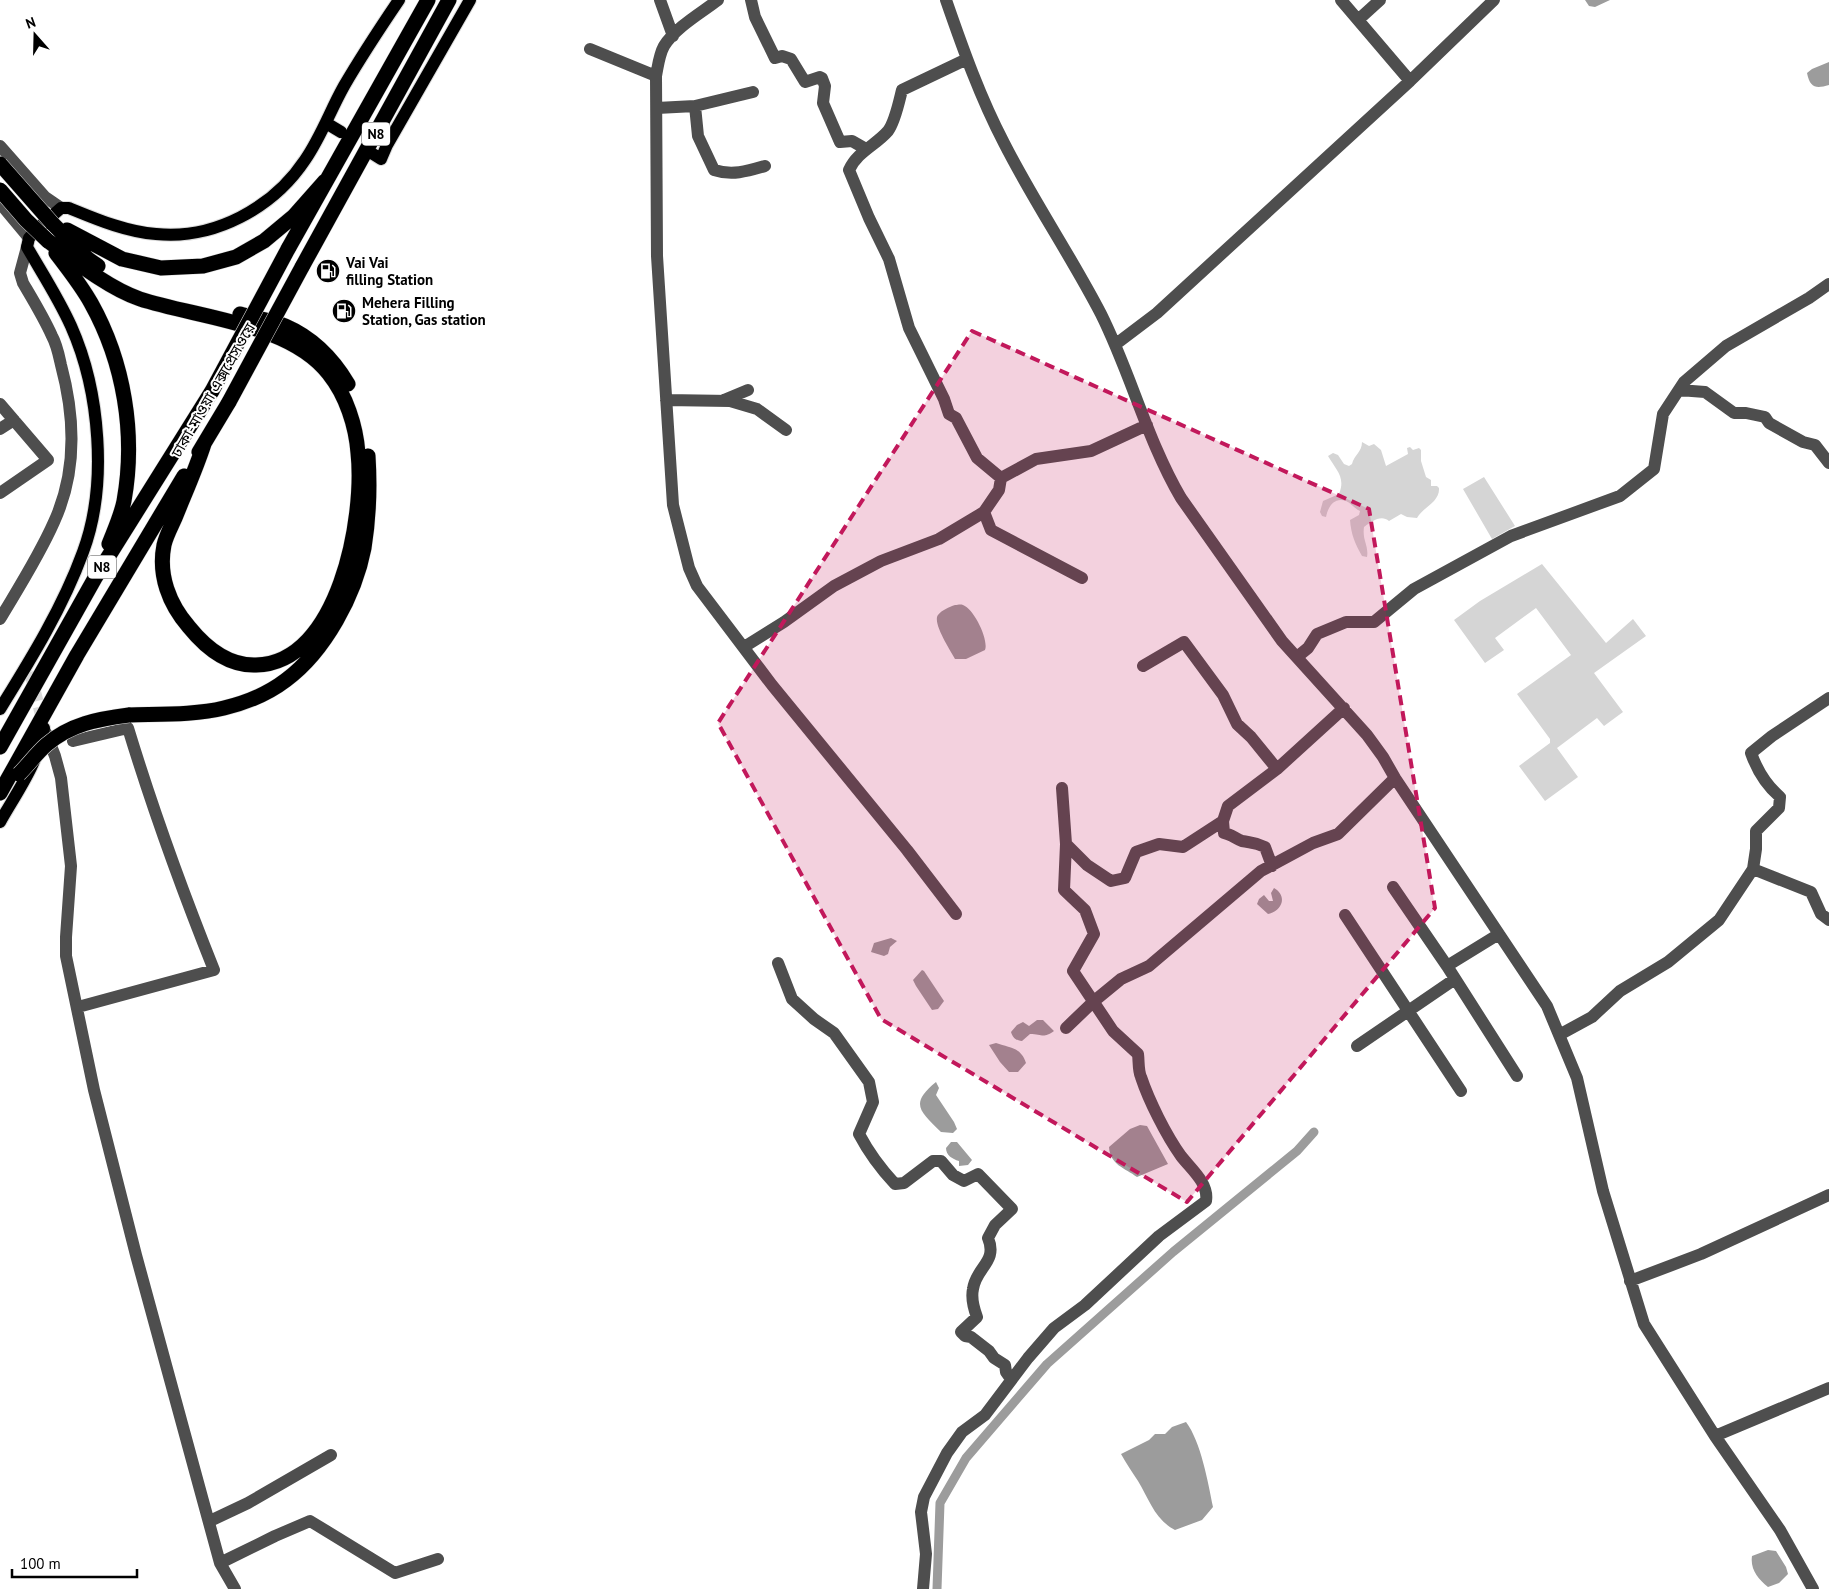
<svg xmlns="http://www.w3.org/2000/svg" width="1829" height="1589" font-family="'PT Sans','Noto Sans Bengali',sans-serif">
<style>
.green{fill:#d5d5d5}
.water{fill:#9c9c9c}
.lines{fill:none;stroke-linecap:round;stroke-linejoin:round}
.canal{stroke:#9c9c9c;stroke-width:9}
.major-tunnel{stroke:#d9d9d9;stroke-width:12;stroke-dasharray:12 6;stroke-linecap:butt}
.major-casing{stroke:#dbdbdb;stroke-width:14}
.highway-casing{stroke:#dbdbdb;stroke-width:16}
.minor{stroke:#4e4e4e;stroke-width:12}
.major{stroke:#000;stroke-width:12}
.highway{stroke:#000;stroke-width:15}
.highway-bridge-casing{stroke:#dbdbdb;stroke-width:16;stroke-linecap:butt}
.highway-bridge{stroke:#000;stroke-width:15}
.marked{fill:#c2185b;fill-opacity:0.2;stroke:#c2185b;stroke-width:4;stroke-dasharray:10 6;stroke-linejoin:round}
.labels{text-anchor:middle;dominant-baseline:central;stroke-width:4;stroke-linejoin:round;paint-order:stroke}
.shield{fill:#fff;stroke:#4c4c4c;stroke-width:1}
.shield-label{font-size:14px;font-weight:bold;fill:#000}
.poi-label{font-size:15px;font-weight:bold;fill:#000;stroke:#fff;text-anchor:start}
.street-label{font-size:15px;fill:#000;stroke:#fff}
</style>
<rect width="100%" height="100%" fill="#fff"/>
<!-- green -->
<path class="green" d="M 1362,442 L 1369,446 L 1374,444 L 1381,450 L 1386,466 L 1408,454 L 1407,448 L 1410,447 L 1413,450 L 1419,448 L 1421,450 L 1421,461 L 1426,477 L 1431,480 L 1431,486 L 1437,486 L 1439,488 C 1440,502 1423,507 1417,518 L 1407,517 L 1401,514 L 1389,521 C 1381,514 1371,522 1364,527 C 1362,540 1369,546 1367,557 L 1362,556 C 1355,544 1351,534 1350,520 L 1359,515 L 1360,511 C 1355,509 1351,503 1346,501 C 1334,497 1328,507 1326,517 L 1322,516 L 1320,512 L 1323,501 L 1339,494 C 1346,477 1336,470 1328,456 L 1333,453 L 1338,455 L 1344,464 L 1349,466 L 1352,464 C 1354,455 1362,452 1362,442 Z
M 1484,477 L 1515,526 L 1492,539 L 1463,489 Z
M 1542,564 L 1606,643 L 1633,619 L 1646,636 L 1594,673 L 1623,712 L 1604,726 L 1597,718 L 1557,748 L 1578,777 L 1545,801 L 1519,766 L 1550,743 L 1550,739 L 1517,694 L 1571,655 L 1536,608 L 1495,638 L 1504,650 L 1485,663 L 1454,620 L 1480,601 Z"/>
<!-- water -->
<path class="water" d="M 1585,0 L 1610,0 L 1595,7 L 1589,6 Z
M 1829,62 L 1829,85 C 1816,89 1810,88 1807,73 L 1812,69 Z
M 955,605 C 958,605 960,604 963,605 C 974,609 989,640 985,650 L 966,659 L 955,659 C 951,651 932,623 938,615 C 942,610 949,607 955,605 Z
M 1274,888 C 1288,896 1282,911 1268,914 L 1257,904 L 1259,899 L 1264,895 L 1269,901 L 1273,901 L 1271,893 Z
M 891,938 L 897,941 L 890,947 L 888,954 L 884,956 L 871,952 L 874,943 Z
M 922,970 L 924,971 L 944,1001 L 938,1009 L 932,1010 L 916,986 L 913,980 Z
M 1037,1020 L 1043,1020 L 1054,1031 C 1043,1039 1042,1034 1030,1034 L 1022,1041 C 1015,1040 1013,1038 1011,1032 L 1017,1025 L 1023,1022 L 1029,1026 Z
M 996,1043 C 1010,1048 1021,1047 1026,1063 L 1018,1072 L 1009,1072 L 1000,1062 L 989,1045 Z
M 936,1082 L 939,1088 L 936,1095 L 954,1122 L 957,1129 L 953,1133 L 941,1132 C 920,1111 909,1104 936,1082 Z
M 1140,1125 L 1147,1126 L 1168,1164 L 1137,1177 C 1125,1168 1110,1165 1109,1147 L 1130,1129 Z
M 951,1142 L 957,1142 L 972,1160 L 968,1165 L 959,1166 L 959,1161 C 952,1159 946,1155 946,1148 Z
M 1186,1422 C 1201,1442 1208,1482 1213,1507 L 1202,1520 L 1175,1530 C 1155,1520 1149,1499 1138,1481 C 1132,1472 1126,1463 1121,1454 L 1149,1440 L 1155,1434 L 1165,1434 L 1172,1427 Z
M 1768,1550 L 1776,1551 L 1786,1567 L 1788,1574 L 1779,1583 L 1768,1587 C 1758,1579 1750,1569 1752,1556 Z"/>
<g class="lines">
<!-- canal -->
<path class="canal" d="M 937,1589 L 940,1503 L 966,1458 L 1047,1364 L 1173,1252 L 1297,1151 L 1314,1132"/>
<!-- major-tunnel -->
<path class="major-tunnel" d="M 30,672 L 43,723"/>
<!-- major casing -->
<g class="major-casing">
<path id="major" d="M 326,123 L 341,132
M 373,154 L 381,159 L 387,145 L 470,0
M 0,709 C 31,659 63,607 83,552 C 108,485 100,391 71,326 C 59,299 42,273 27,247 L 29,238 L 38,228 L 61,208 L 69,208 C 96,219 126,232 156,234 C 214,240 273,208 305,160 C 321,137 330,111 344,86 C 361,57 380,28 399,0
M 0,822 C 17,792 39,762 44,728"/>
</g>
<!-- highway casing -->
<g class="highway-casing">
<path id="highway" d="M 52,223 L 88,259 L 98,266
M 67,230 L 122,259 L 161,268 L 203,266 L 236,257 L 264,241 L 294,216 L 325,181
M 48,241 C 75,261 108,288 140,299 C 198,318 290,323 329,374 C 346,395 356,426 358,453 C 365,517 339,663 256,665 C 228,666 206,648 189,627 C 169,604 158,575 164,545 C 166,536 171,527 175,518 C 185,493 196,469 204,444
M 288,249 L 428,0
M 56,253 C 68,269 81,285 91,303 C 124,362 136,434 124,501 C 121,516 114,531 109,544
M 302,267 L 449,0
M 240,314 C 254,318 271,320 285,326 C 313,338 333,359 348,384
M 199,452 L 229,402
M 129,715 C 159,714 196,715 224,708 C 245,703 269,693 286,680 C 325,651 355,595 364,548 C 369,517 370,487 368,456
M 0,747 L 95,578 L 212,391
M 0,793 L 77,655 L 184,476"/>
</g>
<!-- minor -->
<path class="minor" d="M 660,0 L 673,36
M 718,0 C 701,13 676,27 664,46 C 659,55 658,66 656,76 L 657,256 L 673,505 L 689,568 L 697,586 L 772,685 L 907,850 L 956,914
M 751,0 L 755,17 L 775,58 L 782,56 L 791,59 L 805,82 L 820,77 L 822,78 L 825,86 L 823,103 L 840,142 L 852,141 L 866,149
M 946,0 C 963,49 980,97 1004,143 C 1034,202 1071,256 1101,314 C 1131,374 1147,440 1181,498 L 1282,641 L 1367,735 L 1383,757 L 1395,778 L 1547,1006 L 1577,1078 L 1603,1191 L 1644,1324 L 1715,1436 L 1780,1530 L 1813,1589
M 1341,0 L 1358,20 L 1380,0
M 1358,20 L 1410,81
M 590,49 L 656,76
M 967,59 L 902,90 C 899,102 895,122 888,131 C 876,145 857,152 849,170 L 869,218 L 889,259 L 909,328 L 944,399 L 949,414 L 956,418 L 977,458 L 1001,478 L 1036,459 L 1091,451 L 1147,425
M 695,106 L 753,92
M 657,108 L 695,106 L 698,136 L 714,170 C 732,176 748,171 765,166
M 0,146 L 45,197 L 61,208
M 0,203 L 29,238
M 1116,344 L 1157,313 L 1410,81 L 1494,0
M 1679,390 L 1705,392 L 1734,413 L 1746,413 L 1765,417 L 1769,423 L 1803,442 L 1815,445 L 1829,463
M 666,400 L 730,401 L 757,409 L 786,430
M 724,400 L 748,390
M 0,404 L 48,460 L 0,493
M 0,429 L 14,420
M 1001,478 L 999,490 L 984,512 L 991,530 L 1082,578
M 0,619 C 19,587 39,556 54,522 C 77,472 75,417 61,365 C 59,356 57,345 52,336 C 44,318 33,300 23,283 L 20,273 L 27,247
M 744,647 L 784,622 L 834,586 L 881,561 L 939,539 L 984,512
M 1297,657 L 1308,648 L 1317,634 L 1346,622 L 1374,622 L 1414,589 L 1511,536 L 1620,496 L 1654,469 L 1663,414 L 1684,382 L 1726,346 L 1809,298 L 1829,284
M 1143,666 L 1184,642 L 1223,695 L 1237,724 L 1251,737 L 1277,769
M 46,733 L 55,756 L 61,778 L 71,866 L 66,937 L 66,956 L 94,1090 L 136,1255 L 220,1563 L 235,1589
M 73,741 L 128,728 C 153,810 182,890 214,970 L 78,1007
M 1062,788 L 1066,844 L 1087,865 L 1111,881 L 1125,878 L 1136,852 L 1159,844 L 1183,847 L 1223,821
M 1272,866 L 1265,847 C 1255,842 1252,843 1242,841 C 1236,839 1231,834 1224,833 L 1223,821 L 1228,806 L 1277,769 L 1344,708
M 1753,869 L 1811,892 L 1821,914 L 1829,920
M 1393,887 L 1447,966
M 1345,915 L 1461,1091
M 1499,934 L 1447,966 L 1517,1076
M 778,963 L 792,999 L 814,1019 L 834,1033 L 869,1082 L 873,1102 L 859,1134 C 869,1153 881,1169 895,1184 L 904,1183 L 933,1161 L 941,1161 L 953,1175 L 964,1181 L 978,1174 L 1012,1209 L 995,1225 L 988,1238 C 998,1262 976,1267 973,1289 C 971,1298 974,1309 977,1317 L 961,1332 L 965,1336 L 971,1337 L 989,1351 L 994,1358 L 1005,1365 L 1006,1372 L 1011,1379
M 1066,1028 L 1093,1002 L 1121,979 L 1149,966 L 1261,871 L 1313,843 L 1338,834 L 1395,778
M 1559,1035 L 1592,1017 L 1620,991 L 1668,962 L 1719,920 L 1753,869 L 1756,849 L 1756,831 L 1779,808 L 1780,797 C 1766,785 1757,770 1751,753 L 1772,736 L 1829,698
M 1357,1046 L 1455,979
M 1630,1281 L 1701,1254 L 1829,1195
M 1715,1436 L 1829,1388
M 210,1521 L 248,1503 L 331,1455
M 220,1563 L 275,1536 L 310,1521 L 395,1573 L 438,1559
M 923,1589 L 926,1554 L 921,1512 L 924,1497 L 947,1453 L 962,1432 L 985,1415 L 1028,1358 L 1054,1328 L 1085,1305 L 1159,1236 L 1206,1201 C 1209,1183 1191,1169 1181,1156 C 1166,1135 1149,1101 1141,1077 C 1138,1070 1139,1062 1138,1054 L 1113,1031 L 1073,971 L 1094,934 L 1085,910 L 1064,890 L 1066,844"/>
<!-- major -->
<use href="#major" class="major"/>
<!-- highway -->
<use href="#highway" class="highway"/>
<!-- highway-bridge casing -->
<g class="highway-bridge-casing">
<path id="highway-bridge" d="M 0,164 L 52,223
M 0,190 L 26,220 L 48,241
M 212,391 L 288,249
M 229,402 L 302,267
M 19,774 C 28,765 36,754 46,745 C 70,724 98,719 129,715"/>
</g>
<!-- highway-bridge -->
<use href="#highway-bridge" class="highway-bridge"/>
</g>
<!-- marked area -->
<path class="marked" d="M 972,331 L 1369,509 L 1435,908 L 1187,1202 L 881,1019 L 718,723 Z"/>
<!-- icons -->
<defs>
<g id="fuel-disc" transform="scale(1.25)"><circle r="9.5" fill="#000" stroke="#fff"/><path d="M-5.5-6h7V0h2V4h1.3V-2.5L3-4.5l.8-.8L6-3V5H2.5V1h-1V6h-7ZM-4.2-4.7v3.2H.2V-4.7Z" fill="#fff"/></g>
</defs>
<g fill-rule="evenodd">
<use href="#fuel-disc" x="328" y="271"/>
<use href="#fuel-disc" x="344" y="311"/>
</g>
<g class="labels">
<!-- shield labels -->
<g class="shield">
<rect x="362" y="122.5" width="28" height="23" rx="4"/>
<rect x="88" y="555.5" width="28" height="23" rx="4"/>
</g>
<g class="shield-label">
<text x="376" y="134">N8</text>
<text x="102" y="567">N8</text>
</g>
<!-- poi labels -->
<g class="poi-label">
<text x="346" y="262">Vai Vai<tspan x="346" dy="17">filling Station</tspan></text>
<text x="362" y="302">Mehera Filling<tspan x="362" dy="17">Station, Gas station</tspan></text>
</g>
<!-- street labels -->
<g class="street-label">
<text transform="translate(213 390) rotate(-60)">ঢাকা-মাওয়া এক্সপ্রেসওয়ে</text>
</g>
</g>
<!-- north arrow -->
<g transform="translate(35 35) rotate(340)" stroke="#ffffff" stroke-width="4" paint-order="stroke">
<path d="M0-4L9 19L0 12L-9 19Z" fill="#000000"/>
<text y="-8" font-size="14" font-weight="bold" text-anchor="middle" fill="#000000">N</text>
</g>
<!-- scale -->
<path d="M12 1569v8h125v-8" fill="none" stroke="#000000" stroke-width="2.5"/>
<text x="20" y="1569" font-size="15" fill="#000000" stroke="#ffffff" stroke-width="4" paint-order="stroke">100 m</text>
</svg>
